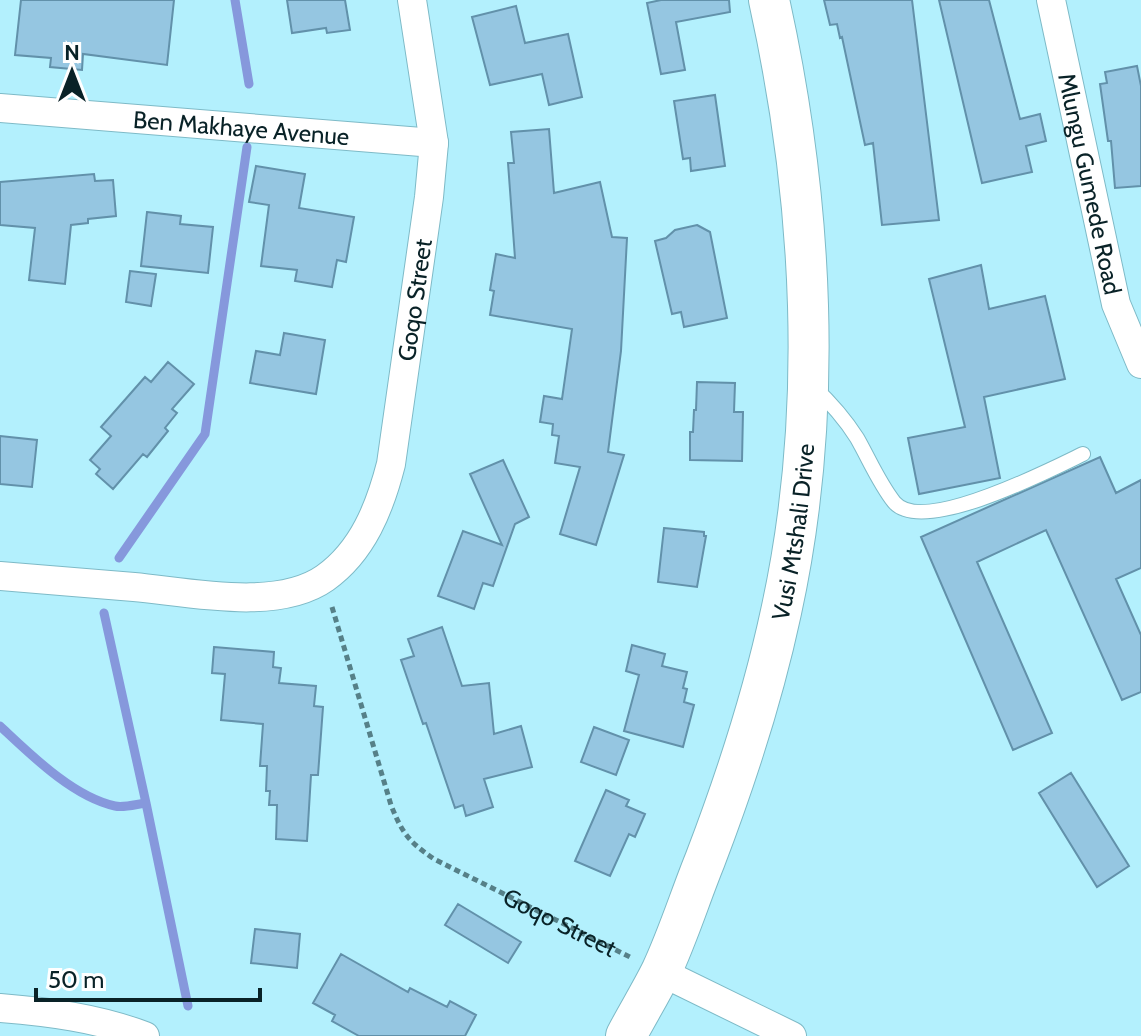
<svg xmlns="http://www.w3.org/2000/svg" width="1141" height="1036" font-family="Cabin,sans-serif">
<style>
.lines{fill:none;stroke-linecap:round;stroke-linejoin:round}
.stream{stroke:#8698dc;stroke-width:9}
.building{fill:#95c6e1;stroke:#6291aa;stroke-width:2}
.lane-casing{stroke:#7ebac7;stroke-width:16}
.street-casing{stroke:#7ebac7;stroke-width:30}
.secondary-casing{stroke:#7ebac7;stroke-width:42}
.path{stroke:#568088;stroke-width:5;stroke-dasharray:6 4;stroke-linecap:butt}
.lane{stroke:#fff;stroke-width:14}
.street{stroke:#fff;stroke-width:28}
.secondary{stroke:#fff;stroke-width:40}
.labels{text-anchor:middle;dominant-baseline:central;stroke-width:6;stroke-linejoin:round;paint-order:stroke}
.street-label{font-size:24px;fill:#092227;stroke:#fff}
</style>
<rect width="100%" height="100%" fill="#b3f0fd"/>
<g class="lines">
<!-- stream -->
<path class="stream" d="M 235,0 L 249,84
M 119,558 L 205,434 L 247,147
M 104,613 L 146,803
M 0,726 C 30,754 73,797 115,806 C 124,808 137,804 146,803 L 188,1006"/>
</g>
<!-- building -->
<path class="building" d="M 21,0 L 174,0 L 167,65 L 83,54 L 82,70 L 50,67 L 51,58 L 15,55 Z
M 287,0 L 345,0 L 350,30 L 327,33 L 326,28 L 292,33 Z
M 661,0 L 729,0 L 730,12 L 676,22 L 685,70 L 661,74 L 647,3 Z
M 824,0 L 912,0 L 939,220 L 882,225 L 873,143 L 865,145 L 842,37 L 840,38 L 837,24 L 830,25 Z
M 939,0 L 989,0 L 1020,119 L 1040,114 L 1046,141 L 1026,146 L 1032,172 L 982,183 Z
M 516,6 L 525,43 L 568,34 L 582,97 L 549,105 L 542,74 L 490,85 L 472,17 Z
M 1137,66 L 1141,86 L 1141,186 L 1115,188 L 1111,141 L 1108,141 L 1100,84 L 1107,83 L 1105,72 Z
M 715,95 L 725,166 L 691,171 L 690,158 L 683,159 L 674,101 Z
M 549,129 L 554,193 L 600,182 L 612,237 L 627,238 L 621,351 L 608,452 L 624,455 L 596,545 L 560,534 L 580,467 L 555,463 L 559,436 L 552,435 L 553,424 L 540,422 L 544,396 L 562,399 L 572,329 L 490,315 L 494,291 L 490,290 L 496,254 L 515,258 L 508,163 L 514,163 L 511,132 Z
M 256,166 L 305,174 L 299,208 L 354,217 L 346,262 L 337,260 L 332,287 L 295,281 L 297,270 L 261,266 L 269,205 L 249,202 Z
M 94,174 L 95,181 L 113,180 L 116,216 L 88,219 L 88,223 L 71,225 L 65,284 L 29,280 L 35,228 L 0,225 L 0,182 Z
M 147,212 L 181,216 L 180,224 L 213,227 L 208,273 L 141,266 Z
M 697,225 L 710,232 L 727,318 L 684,327 L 681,312 L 672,314 L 655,241 L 666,238 L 675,230 Z
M 981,265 L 989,309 L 1045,296 L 1065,379 L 984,397 L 1000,478 L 919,494 L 908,438 L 965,427 L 929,279 Z
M 130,271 L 156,274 L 151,306 L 126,302 Z
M 284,333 L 325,340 L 316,394 L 250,383 L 256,351 L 280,355 Z
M 168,362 L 194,384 L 172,409 L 177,413 L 165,428 L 168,431 L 147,457 L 143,454 L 113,489 L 96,474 L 100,469 L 90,460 L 111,436 L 101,427 L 145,377 L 151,382 Z
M 697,382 L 735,383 L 734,412 L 743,412 L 742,461 L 690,460 L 690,432 L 693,432 L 694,410 L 696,410 Z
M 0,436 L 37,440 L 32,487 L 0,484 Z
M 1100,457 L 1116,493 L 1141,480 L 1141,568 L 1116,579 L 1141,635 L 1141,692 L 1122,700 L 1046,530 L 977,562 L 1052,733 L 1013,750 L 921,537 Z
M 503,460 L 529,517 L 515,524 L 493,586 L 483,583 L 474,609 L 438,596 L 463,531 L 502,545 L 470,474 Z
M 664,528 L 704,532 L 704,536 L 706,536 L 697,587 L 658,582 Z
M 442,627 L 462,686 L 489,683 L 494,734 L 521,726 L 532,767 L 484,779 L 493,807 L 466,816 L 463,805 L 455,808 L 426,723 L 423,724 L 401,660 L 414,656 L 408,639 Z
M 632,645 L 665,654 L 662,666 L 687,672 L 683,688 L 687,689 L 684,702 L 694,705 L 683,747 L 624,731 L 639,675 L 626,671 Z
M 214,647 L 274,652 L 273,667 L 281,668 L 279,683 L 316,686 L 314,706 L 323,707 L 318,775 L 311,775 L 307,841 L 276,839 L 277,805 L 269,805 L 270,791 L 266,791 L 267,766 L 260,766 L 263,724 L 221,720 L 225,674 L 212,673 Z
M 594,727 L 629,740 L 616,775 L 581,762 Z
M 1071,773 L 1129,866 L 1097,887 L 1039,793 Z
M 606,790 L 629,800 L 626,806 L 645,814 L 635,837 L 629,834 L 610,876 L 575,861 Z
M 458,904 L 521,942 L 508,963 L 445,925 Z
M 255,929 L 300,934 L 297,968 L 251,963 Z
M 341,954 L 408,992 L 410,988 L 447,1007 L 450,1001 L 476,1015 L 465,1036 L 359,1036 L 332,1021 L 335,1015 L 313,1003 Z"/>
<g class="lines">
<!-- lane casing -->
<g class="lane-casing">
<path id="lane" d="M 813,386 C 830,402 845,419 857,438 C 869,459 879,483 894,502 C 922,536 1050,470 1083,454"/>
</g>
<!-- street casing -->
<g class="street-casing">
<g id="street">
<path id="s2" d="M 1051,0 L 1116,304 L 1141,364"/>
<path id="s3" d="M 0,108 L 434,143"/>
<path id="s4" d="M 0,576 C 45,580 89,583 134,587 C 188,592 277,612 325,578 C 363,551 380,507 391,464 L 429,197 L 434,143 L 412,0"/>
<path d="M 661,972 L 792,1036"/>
<path d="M 0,1008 C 50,1012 97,1018 145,1036"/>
</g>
</g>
<!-- secondary casing -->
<g class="secondary-casing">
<g id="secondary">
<path id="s5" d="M 626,1036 C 637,1015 650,994 661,972 C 678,936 690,897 705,860 C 736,779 763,696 781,612 C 825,412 813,199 769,0"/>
</g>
</g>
<!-- path -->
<path class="path" id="s1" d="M 332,607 L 391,805 C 402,833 409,842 434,859 L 630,957"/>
<!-- lane -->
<use href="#lane" class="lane"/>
<!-- street -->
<use href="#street" class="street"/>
<!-- secondary -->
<use href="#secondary" class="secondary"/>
</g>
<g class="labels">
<!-- street labels -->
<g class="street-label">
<text stroke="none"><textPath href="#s3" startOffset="242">Ben Makhaye Avenue</textPath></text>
<text stroke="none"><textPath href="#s2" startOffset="188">Mlungu Gumede Road</textPath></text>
<text stroke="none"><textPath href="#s4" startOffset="630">Goqo Street</textPath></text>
<text stroke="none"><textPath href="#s5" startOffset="534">Vusi Mtshali Drive</textPath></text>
<text stroke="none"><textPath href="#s1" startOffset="418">Goqo Street</textPath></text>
</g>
</g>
<!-- north arrow -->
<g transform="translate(72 72)" stroke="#ffffff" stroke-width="6" paint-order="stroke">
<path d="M0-6L14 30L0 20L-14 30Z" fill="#092227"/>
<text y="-12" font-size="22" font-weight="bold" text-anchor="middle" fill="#092227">N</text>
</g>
<!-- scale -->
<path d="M36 988v12h224v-12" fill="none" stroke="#092227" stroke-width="4"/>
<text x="48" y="988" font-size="24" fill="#092227" stroke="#ffffff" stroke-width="6" paint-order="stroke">50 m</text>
</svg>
